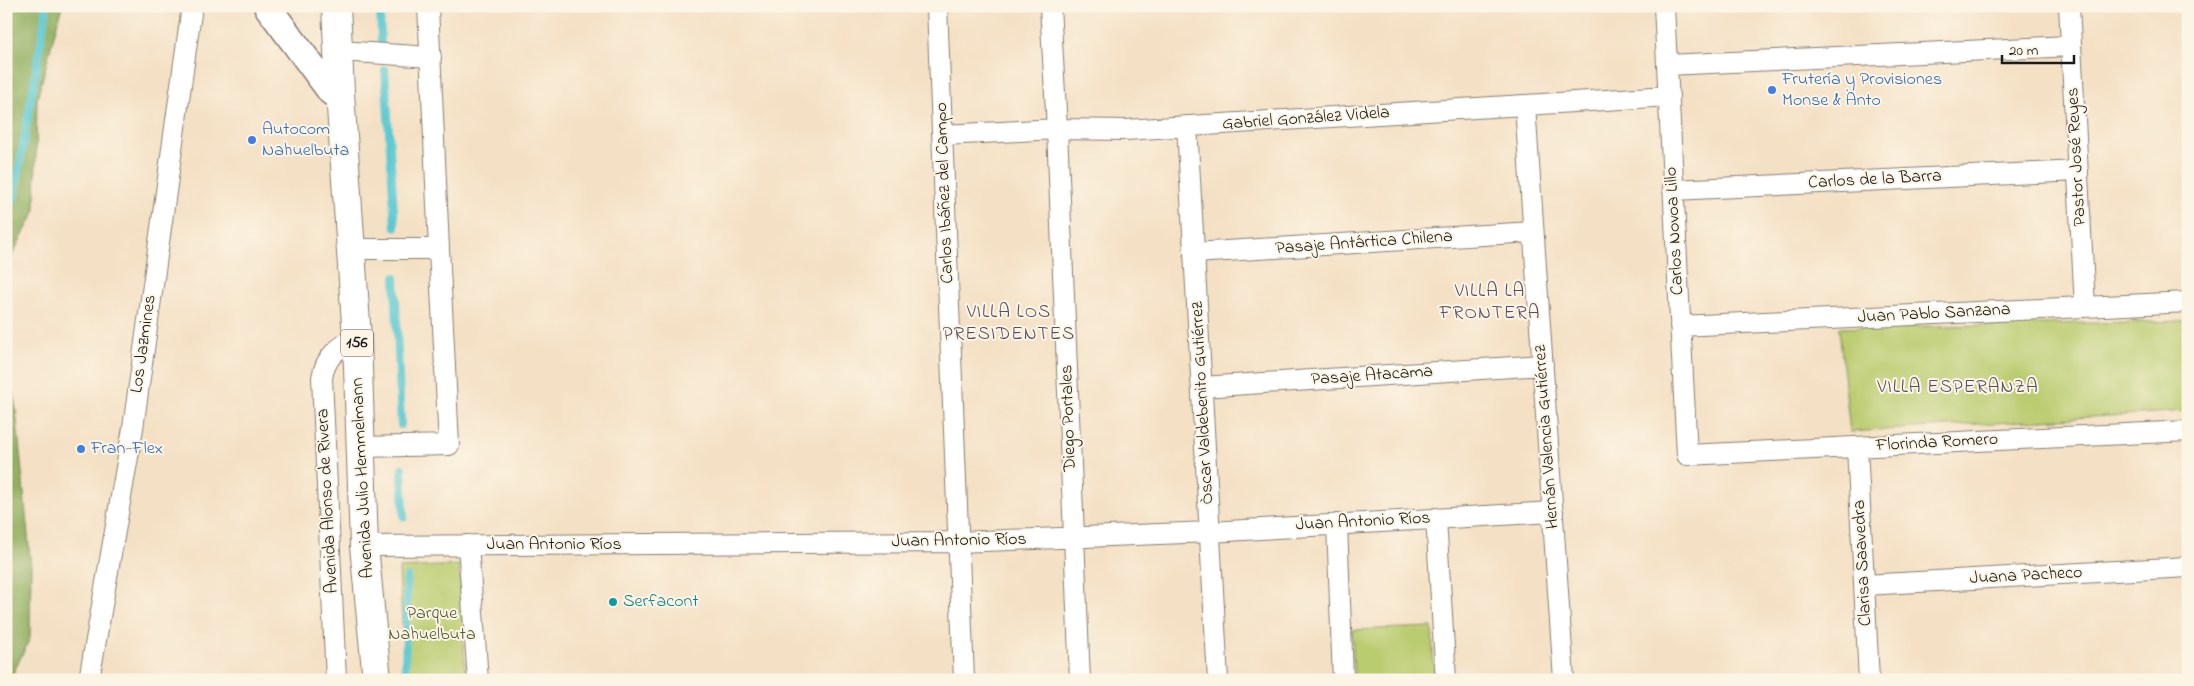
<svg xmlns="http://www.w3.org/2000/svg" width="2194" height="686" font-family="'Indie Flower',sans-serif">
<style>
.green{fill:#bacc6f;stroke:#6b7446}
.forest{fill:#93b062;stroke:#58663f}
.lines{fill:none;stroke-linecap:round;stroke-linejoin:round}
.stream{stroke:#5cc9d1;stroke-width:8}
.minor-casing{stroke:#887e70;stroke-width:22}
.tertiary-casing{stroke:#887e70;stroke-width:29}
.trunk-casing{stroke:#887e70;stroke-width:30}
.minor{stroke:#fff;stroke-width:20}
.tertiary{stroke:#fff;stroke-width:26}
.trunk{stroke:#fff;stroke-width:28}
.shop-dot{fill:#3f7fe0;stroke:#fcf5e5;stroke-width:2}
.culture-dot{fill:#0f9aa8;stroke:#fcf5e5;stroke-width:2}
.labels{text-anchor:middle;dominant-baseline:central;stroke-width:4;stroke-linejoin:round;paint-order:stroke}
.shield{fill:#fcf5e5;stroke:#5f5d58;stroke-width:1}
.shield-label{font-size:16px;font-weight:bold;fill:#1c1c1c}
.shop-label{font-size:18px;fill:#366cbe;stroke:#fcf5e5;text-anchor:start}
.street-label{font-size:18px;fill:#1c1c1c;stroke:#fcf5e5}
.culture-label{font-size:18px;fill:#0d838f;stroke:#fcf5e5;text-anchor:start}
.park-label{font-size:18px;fill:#535a39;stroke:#fcf5e5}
.neighbourhood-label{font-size:19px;letter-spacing:1px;fill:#594d66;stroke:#fcf5e5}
</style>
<rect width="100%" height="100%" fill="#fcf5e5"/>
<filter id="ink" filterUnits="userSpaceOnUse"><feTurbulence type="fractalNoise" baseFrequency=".02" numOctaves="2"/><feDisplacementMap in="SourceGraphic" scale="10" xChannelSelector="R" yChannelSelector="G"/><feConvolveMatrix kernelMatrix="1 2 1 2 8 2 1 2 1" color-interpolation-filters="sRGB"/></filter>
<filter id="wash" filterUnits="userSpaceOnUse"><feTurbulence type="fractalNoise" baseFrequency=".0096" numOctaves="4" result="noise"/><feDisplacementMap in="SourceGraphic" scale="20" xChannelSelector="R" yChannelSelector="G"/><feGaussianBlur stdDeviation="1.12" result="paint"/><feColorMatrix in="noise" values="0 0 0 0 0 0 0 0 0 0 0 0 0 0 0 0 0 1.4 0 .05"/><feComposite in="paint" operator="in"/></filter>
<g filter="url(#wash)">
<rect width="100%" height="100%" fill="#f4e0c4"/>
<!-- green -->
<path class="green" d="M 2188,321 L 2188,411 L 1850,432 L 1839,328 Z
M 459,565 L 466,680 L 405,680 L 399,568 Z
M 1432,627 L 1434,680 L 1354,680 L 1352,630 Z"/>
<!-- forest -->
<path class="forest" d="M 6,6 L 62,6 L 37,99 L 35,212 L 6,267 Z
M 6,356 L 16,409 L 31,567 L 30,638 L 10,680 L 6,680 Z"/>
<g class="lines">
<!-- stream -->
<path class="stream" d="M 380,6 L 381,42
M 385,70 L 395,227
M 6,217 L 14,198 L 47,6
M 395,277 L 401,425
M 402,468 L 404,517
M 405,680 L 407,577"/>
</g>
</g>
<g filter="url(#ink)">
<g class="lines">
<!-- minor casing -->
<g class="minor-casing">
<path id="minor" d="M 937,6 L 964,680
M 1050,6 L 1057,129 L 1080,680
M 1664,6 L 1687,455 L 2188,431
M 2069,6 L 2085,307
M 339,51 L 431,57
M 1667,65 L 2071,46
M 1525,105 L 1564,680
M 1187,126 L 1218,680
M 943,135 L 1057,129 L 1125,130 L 1669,96
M 1673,190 L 2078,171
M 350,249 L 439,249 L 428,6
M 1194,253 L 1533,232
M 1680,326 L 2188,302
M 1202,387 L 1543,365
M 362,447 L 449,445 L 439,249
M 1857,447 L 1869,680
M 1436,518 L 1446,680
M 1337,524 L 1343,680
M 468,545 L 478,680
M 364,546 L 958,542 L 1210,532 L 1553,512
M 1864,585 L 2188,567
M 89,680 L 133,428 L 192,6
M 336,680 L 322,378 C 325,357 339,346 357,338"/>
</g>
<!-- tertiary casing -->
<g class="tertiary-casing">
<path id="tertiary" d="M 267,6 L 331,92 L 340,93"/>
</g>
<!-- trunk casing -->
<g class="trunk-casing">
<path id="trunk" d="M 336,6 L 340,93 L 357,338 L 364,546 L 377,680"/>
</g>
<!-- minor -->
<use href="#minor" class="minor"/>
<!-- tertiary -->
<use href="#tertiary" class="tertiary"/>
<!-- trunk -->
<use href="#trunk" class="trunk"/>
</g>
</g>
<!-- markers -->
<g class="shop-dot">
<circle cx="1772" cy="90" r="5"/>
<circle cx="252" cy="140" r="5"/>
<circle cx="81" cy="449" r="5"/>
</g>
<circle class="culture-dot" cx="613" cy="602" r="5"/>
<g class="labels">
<!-- shield labels -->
<rect class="shield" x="341" y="329.5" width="32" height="27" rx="4"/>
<g class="shield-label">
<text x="357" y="343">156</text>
</g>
<!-- shop labels -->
<g class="shop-label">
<text x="1782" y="80">Frutería y Provisiones<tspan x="1782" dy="21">Monse &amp; Anto</tspan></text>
<text x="262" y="130">Autocom<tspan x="262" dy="21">Nahuelbuta</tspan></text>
<text x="91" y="449">Fran-Flex</text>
</g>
<!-- street labels -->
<g class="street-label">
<text transform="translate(1306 119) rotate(-4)">Gabriel González Videla</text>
<text transform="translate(2077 157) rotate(-93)">Pastor José Reyes</text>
<text transform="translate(1875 180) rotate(-3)">Carlos de la Barra</text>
<text transform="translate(945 193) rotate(-92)">Carlos Ibáñez del Campo</text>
<text transform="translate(1675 231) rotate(-93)">Carlos Novoa Lillo</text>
<text transform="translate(1364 243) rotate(-4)">Pasaje Antártica Chilena</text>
<text transform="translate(1934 314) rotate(-3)">Juan Pablo Sanzana</text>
<text transform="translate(144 344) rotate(-82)">Los Jazmines</text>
<text transform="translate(1372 376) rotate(-4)">Pasaje Atacama</text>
<text transform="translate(1203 403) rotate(-93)">Òscar Valdebenito Gutiérrez</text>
<text transform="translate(1069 418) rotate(-92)">Diego Portales</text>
<text transform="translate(1547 437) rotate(-94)">Hernán Valencia Gutiérrez</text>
<text transform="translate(1937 443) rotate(-3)">Florinda Romero</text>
<text transform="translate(363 478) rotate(-93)">Avenida Julio Hemmelmann</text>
<text transform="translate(328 501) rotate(-93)">Avenida Alonso de Rivera</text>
<text transform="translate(1363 522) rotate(-3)">Juan Antonio Ríos</text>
<text transform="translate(959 541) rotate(-1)">Juan Antonio Ríos</text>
<text x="554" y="545">Juan Antonio Ríos</text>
<text transform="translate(1863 563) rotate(-93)">Clarisa Saavedra</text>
<text transform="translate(2026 576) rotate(-3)">Juana Pacheco</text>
</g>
<!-- culture labels -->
<g class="culture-label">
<text x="623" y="602">Serfacont</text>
</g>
<!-- park labels -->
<g class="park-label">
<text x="432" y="614">Parque<tspan x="432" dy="21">Nahuelbuta</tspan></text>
</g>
<!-- neighbourhood labels -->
<g class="neighbourhood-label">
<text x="1490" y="291">VILLA LA<tspan x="1490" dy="22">FRONTERA</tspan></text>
<text x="1009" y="312">VILLA LOS<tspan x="1009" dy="22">PRESIDENTES</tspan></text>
<text x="1958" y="387">VILLA ESPERANZA</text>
</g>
</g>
<!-- margin -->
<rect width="2194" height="686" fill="none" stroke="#fcf5e5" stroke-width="25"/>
<!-- scale -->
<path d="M2002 55v8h72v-8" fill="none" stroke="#1c1c1c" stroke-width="2.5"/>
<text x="2009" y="55" font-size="15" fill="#1c1c1c" stroke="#fcf5e5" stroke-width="4" paint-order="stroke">20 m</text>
</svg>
